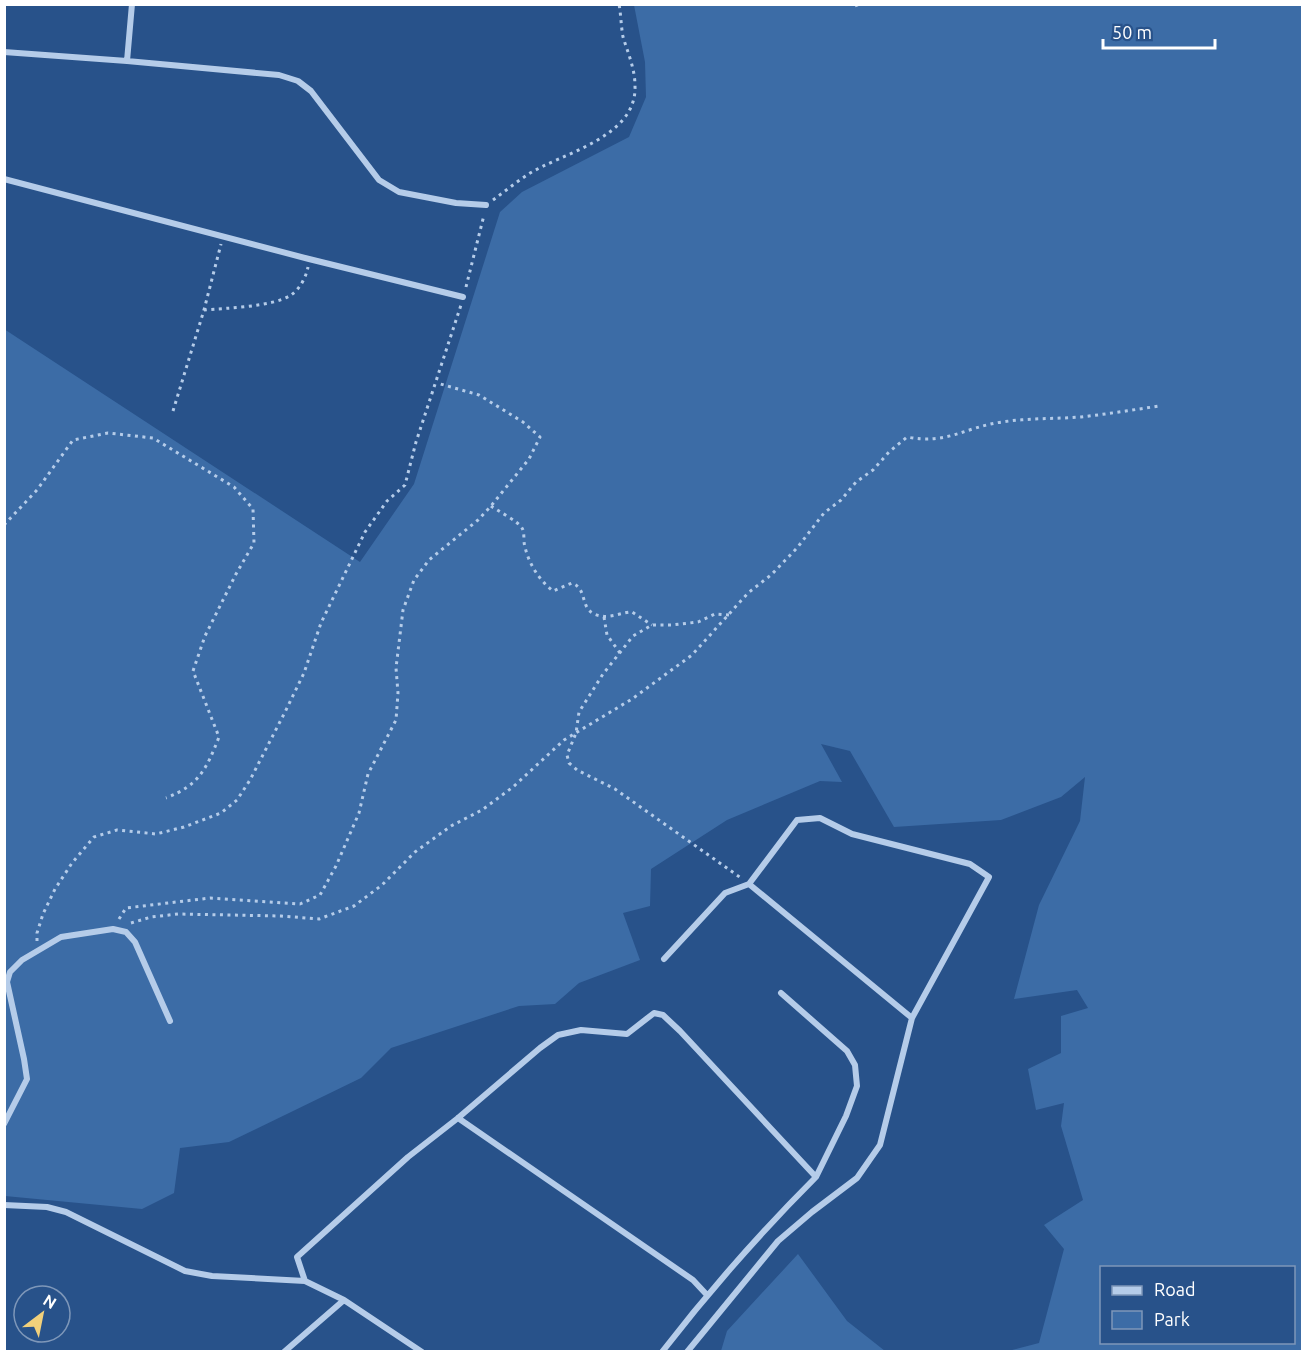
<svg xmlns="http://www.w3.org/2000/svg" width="1307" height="1356" font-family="Ubuntu,sans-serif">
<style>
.green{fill:#3c6ca6;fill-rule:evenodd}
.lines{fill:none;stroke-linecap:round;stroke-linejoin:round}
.path{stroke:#b5cce9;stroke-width:3;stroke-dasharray:3 4.5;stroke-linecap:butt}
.street{stroke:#b5cce9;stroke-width:6}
</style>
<rect width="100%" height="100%" fill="#28528a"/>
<!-- green -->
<path class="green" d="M 634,5 L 1302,5 L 1302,1351 L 1008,1351 L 1039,1343 L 1064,1249 L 1044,1225 L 1083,1200 L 1061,1126 L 1064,1103 L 1036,1110 L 1028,1069 L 1061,1053 L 1061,1016 L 1088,1008 L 1077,990 L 1014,999 L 1039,905 L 1080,821 L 1085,777 L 1061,797 L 1001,820 L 894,827 L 850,751 L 821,744 L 842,782 L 820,781 L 727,820 L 651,869 L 650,906 L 623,913 L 640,960 L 579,983 L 555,1004 L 519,1006 L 391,1048 L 361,1078 L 229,1142 L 180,1148 L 174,1193 L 142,1209 L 5,1196 L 4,329 L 360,562 L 414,484 L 500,212 L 522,192 L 629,137 L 646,97 L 645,62 ZM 1102,1268 L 1294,1268 L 1294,1342 L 1102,1342 Z
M 798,1254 L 847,1321 L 885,1351 L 721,1351 L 727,1331 Z"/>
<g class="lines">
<!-- path -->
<path class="path" d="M 856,4 L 857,7
M 493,200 C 504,192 515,183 527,175 C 561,153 637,138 635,86 C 635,69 628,53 623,37 C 621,26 621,15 619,4
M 466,287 L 484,215
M 204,310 C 226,308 273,307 291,295 C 300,289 306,277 308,267
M 173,411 L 204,310 L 221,244
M 491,506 C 498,511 519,522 522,528 C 525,533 523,541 525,547 C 529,564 539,580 553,591 L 572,583 C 590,590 577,613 602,616 C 611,618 623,612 632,612 L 652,625
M 4,525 L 37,490 L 73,440 L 108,433 L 153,438 L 234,487 L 253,509 L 254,543 L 236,574 L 205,636 L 193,671 L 219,737 C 206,770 199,785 166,798
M 729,615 L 715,614 L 698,622 L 672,625 L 652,625 L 633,636 L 603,674 L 579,712 L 576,733 L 567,755 L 569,763 L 577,770 L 615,789 L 741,878
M 604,617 L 607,635 L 620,653
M 119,919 L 126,908 L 210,898 L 300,904 L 320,895 L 336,866 L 359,813 L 368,774 L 396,720 L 398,693 L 396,668 L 403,610 L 414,580 L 429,560 L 478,520 L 491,506 L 529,459 L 540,437 L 523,422 L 479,395 L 437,383
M 131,923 L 151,917 L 178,914 L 281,916 L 319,919 L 354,906 L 382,885 L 415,852 L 451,826 L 482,810 L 513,787 L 564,740 L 632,699 L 692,655 L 748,593 L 771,575 L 797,548 L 824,513 L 841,500 L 856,482 L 873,470 L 889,452 L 907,437 C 947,445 965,427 1002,422 C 1028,418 1054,419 1081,417 C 1107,414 1133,410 1159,406
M 37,941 L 37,933 L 43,914 L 55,889 L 72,863 L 94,837 L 117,830 L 156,834 L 184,827 L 221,813 L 237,800 L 250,780 L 285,712 L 304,673 L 321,623 L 365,532 L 387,501 L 405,485 L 416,442 L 461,305"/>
<!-- street -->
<path class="street" d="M 4,52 L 127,61 L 279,75 L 298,81 L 311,91 L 379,180 L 399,192 L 456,203 L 486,205
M 127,61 L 132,4
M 4,179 L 309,259 L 463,297
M 664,959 L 725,893 L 749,884
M 781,993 L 847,1051 L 855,1065 L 857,1086 L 846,1116 L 816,1177
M 458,1118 L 693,1280 L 707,1295
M 4,1124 L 27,1079 L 24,1059 L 7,982 L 10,972 L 22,960 L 61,937 L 113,929 L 126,932 L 135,942 L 170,1021
M 4,1205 L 47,1207 L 66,1212 L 185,1271 L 212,1276 L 305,1281 L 344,1300
M 305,1281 L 297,1257 L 408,1157 L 458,1118 L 540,1048 L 558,1035 L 581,1030 L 627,1034 L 654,1013 L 663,1015 L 680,1031 L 816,1177 C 761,1232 710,1290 662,1352
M 284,1352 L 344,1300 L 422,1352
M 687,1352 L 778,1241 L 812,1212 L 857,1178 L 880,1145 L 912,1018 L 989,877 L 970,864 L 852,834 L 820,818 L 797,820 L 749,884 L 912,1018"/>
</g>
<!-- border -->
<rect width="1307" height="1356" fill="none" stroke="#ffffff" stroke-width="12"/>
<!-- legend -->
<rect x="1100" y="1266" width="195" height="78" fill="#28528a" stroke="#7e97b9" stroke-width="1.5"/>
<rect x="1112" y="1286" width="30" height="9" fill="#b5cce9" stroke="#7e97b9" stroke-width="1.5"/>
<text x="1154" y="1296" font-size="18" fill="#ffffff">Road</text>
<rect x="1112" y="1311" width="30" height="18" fill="#3c6ca6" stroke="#7e97b9" stroke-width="1.5"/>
<text x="1154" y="1326" font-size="18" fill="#ffffff">Park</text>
<!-- north arrow -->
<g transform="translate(42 1314) rotate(32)"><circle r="28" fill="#28528a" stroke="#7e97b9" stroke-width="1.5"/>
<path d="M0-4.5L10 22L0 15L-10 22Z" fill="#f1d07b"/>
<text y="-9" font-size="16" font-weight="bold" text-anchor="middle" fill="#ffffff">N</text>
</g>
<!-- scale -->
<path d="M1103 39v9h112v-9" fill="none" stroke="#ffffff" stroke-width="3"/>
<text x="1112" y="39" font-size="18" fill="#ffffff" stroke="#28528a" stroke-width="4.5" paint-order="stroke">50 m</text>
</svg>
